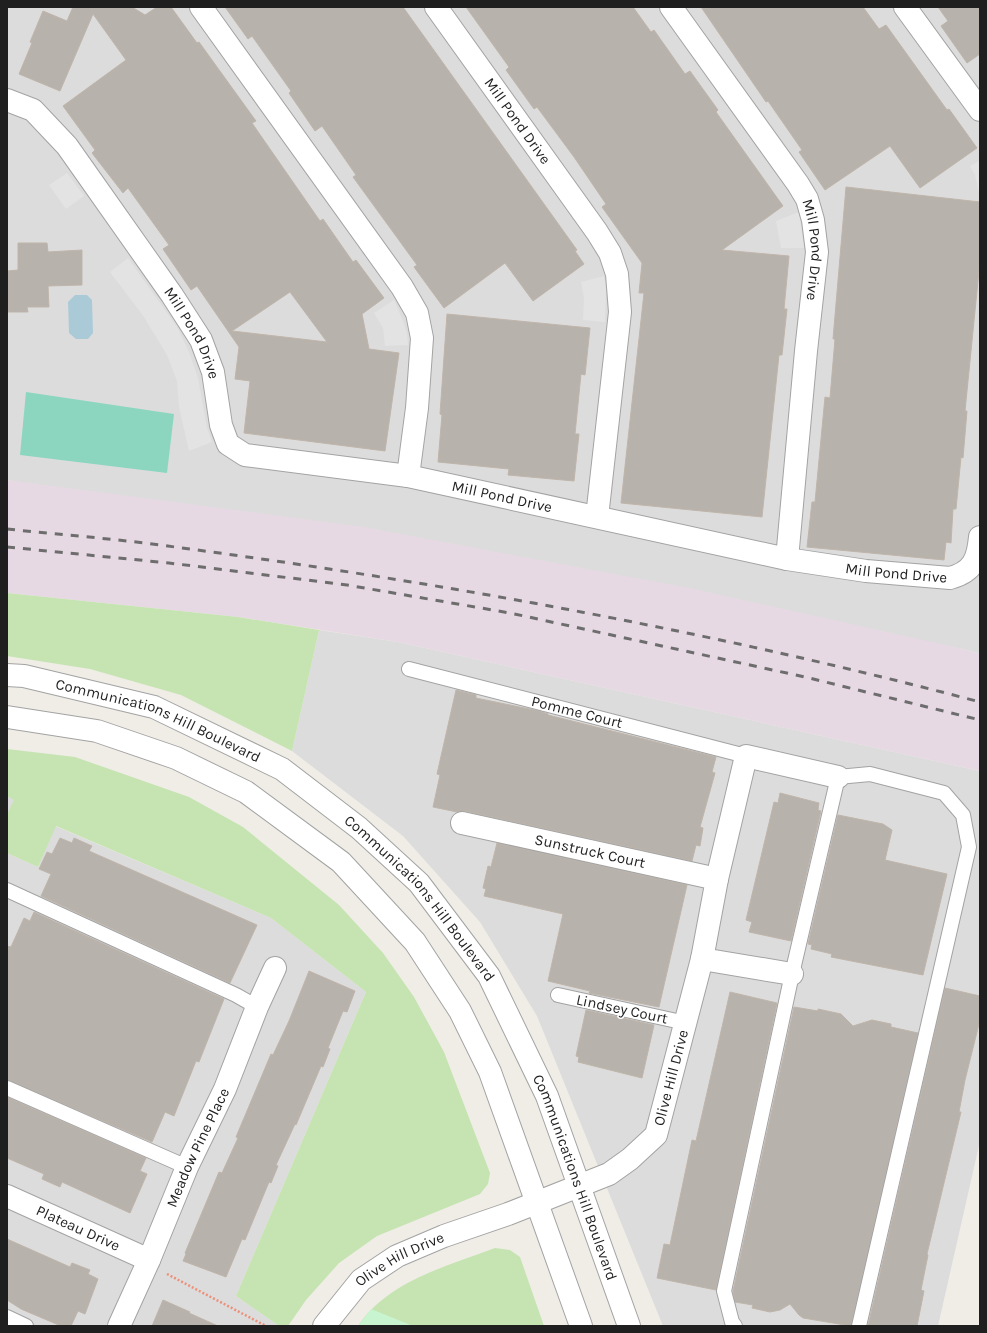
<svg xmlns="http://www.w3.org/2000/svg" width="987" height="1333" font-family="Karla,sans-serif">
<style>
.residential{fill:#dddcdc}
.industrial{fill:#e7d9e3}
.grass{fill:#c5e4b1}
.park{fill:#c8f4d0}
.pitch{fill:#8cd6c0}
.parking{fill:#e3e3e3}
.water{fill:#abcad8}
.building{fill:#b8b2ac;stroke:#bfb5aa;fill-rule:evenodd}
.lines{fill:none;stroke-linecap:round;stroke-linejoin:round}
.service-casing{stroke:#a3a3a3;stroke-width:16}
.minor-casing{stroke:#a3a3a3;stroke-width:24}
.tertiary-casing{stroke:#a3a3a3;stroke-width:24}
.path{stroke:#ec907a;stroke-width:2.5;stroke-dasharray:2 2;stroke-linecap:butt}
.service{stroke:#fff;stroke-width:14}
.minor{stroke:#fff;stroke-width:22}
.tertiary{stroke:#fff;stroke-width:22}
.rail{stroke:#6d6d6d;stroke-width:3;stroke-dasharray:8 8;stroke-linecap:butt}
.labels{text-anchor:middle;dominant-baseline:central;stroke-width:3;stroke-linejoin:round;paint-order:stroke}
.street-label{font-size:15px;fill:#1f1f1f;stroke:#fff}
</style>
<rect width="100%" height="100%" fill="#efede6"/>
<!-- residential -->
<path class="residential" d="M 7,7 L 980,7 L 980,654 L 963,649 L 7,480 Z
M 319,630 L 398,642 L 980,771 L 980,1141 L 938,1326 L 663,1326 L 537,1016 L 480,922 L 403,836 L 292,751 Z
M 7,796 L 15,800 L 7,814 Z
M 55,826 L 271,918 L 366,992 L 236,1296 L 279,1326 L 7,1326 L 7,853 L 38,867 Z"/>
<!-- industrial -->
<path class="industrial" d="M 7,480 L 363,527 L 689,588 L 963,649 L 980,654 L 980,771 L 398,642 L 238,617 L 7,593 Z"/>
<!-- grass -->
<path class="grass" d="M 7,593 L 238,617 L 319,630 L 292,751 L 181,695 L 90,669 L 7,656 Z
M 7,749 L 75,757 L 189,797 L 243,827 L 339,905 L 383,953 L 414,997 L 444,1052 L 490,1173 L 488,1184 L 480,1194 L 377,1236 L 339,1263 L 306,1300 L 288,1326 L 279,1326 L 236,1296 L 366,992 L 271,918 L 56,826 L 38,867 L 7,853 L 7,814 L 14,800 L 7,796 Z
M 495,1248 L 510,1250 L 520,1257 L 544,1326 L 358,1326 C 388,1281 447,1266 495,1248 Z"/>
<!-- park -->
<path class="park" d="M 371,1309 L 413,1326 L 358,1326 Z"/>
<!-- pitch -->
<path class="pitch" d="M 26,392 L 174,414 L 167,473 L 20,455 Z"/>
<!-- parking -->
<path class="parking" d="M 980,161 L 980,193 L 979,193 L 975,175 L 970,166 Z
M 67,173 L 84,196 L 66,209 L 49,185 Z
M 799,212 L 804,248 L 781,248 L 776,221 Z
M 128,258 L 177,327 L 189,352 L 198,378 L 207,428 L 212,442 L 189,451 L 179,407 L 177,381 L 167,355 L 144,317 L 110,272 Z
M 604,276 L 606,288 L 605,322 L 583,320 L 584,298 L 581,282 Z
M 394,300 L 403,321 L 407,333 L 408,345 L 385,346 L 383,328 L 374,313 Z"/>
<!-- water -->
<path class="water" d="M 75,295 L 87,295 L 92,300 L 93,333 L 88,339 L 76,339 L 69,333 L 68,302 Z"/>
<!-- building -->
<path class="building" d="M 73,7 L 132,7 L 145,15 L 157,7 L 171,7 L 197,43 L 199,42 L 256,121 L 252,123 L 320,221 L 323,219 L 353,262 L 356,260 L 384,298 L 362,314 L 369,349 L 399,353 L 385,451 L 244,433 L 250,381 L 235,379 L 239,347 L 197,286 L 191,290 L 163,249 L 169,245 L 128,188 L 123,193 L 92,153 L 95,150 L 63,106 L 126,60 L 93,14 L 60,91 L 19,74 L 32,43 L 30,42 L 43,11 L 67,21 ZM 290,292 L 327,342 L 232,331 Z
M 225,7 L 403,7 L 577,250 L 575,251 L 584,264 L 533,301 L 505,263 L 444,308 L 414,267 L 417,265 L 353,177 L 356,175 L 322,126 L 315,131 L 289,93 L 291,91 L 252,36 L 248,39 Z
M 466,7 L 633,7 L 651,32 L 654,30 L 685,74 L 690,71 L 718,110 L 716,112 L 783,206 L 722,250 L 789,256 L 784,309 L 787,309 L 782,355 L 779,355 L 762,517 L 621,503 L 644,293 L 639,293 L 642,263 L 602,207 L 606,204 L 574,157 L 537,107 L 534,109 L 506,70 L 509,67 Z
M 701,7 L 863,7 L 879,29 L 886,25 L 947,110 L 949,109 L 977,148 L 920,188 L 890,146 L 825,190 L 799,152 L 802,150 L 768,101 L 766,102 Z
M 938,7 L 980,7 L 980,54 L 967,63 L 941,26 L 948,21 Z
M 846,187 L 980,202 L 980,261 L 965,411 L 967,411 L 963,458 L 961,457 L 956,509 L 953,509 L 951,543 L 946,542 L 944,560 L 807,547 L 812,502 L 815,502 L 825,397 L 830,398 L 835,339 L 833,339 Z
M 18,243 L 47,243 L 48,252 L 82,250 L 82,285 L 48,286 L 49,307 L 27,307 L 28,312 L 8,312 L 7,271 L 18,270 Z
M 447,314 L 590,328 L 585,375 L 581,374 L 575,434 L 579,434 L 574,481 L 508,475 L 509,469 L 438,462 L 442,415 L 440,414 Z
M 456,690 L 476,695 L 476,698 L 539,711 L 548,714 L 548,715 L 716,757 L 712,772 L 715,773 L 700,827 L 703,828 L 700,846 L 696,845 L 692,861 L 465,811 L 457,812 L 433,807 L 440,775 L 437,774 Z
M 780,793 L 819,803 L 818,810 L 821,811 L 791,941 L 749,932 L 752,922 L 746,920 L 774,802 L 778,803 Z
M 838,815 L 883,824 L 892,830 L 885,860 L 947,874 L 923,975 L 831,957 L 832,954 L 811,949 L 812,945 L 808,944 Z
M 60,838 L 72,843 L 74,838 L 92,846 L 89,851 L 257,925 L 230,983 L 41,896 L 51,874 L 39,869 L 47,852 L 52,854 Z
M 497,843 L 687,885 L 659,1007 L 589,993 L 590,991 L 548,981 L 563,914 L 484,896 L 486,889 L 483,888 L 488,866 L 491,867 Z
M 34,912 L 224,999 L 199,1062 L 196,1061 L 174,1116 L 165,1112 L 152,1142 L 7,1080 L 7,946 L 11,947 L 24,918 L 30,921 Z
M 309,971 L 355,991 L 347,1012 L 343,1011 L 328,1048 L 330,1049 L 323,1067 L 321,1066 L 296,1125 L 295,1124 L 276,1165 L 278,1166 L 271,1183 L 269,1182 L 245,1240 L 242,1239 L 226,1277 L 183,1261 L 186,1254 L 185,1253 L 219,1172 L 222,1173 L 238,1138 L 236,1137 L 271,1054 L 273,1055 L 289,1021 Z
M 945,988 L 980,996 L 980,1020 L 965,1080 L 959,1112 L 961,1112 L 927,1254 L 928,1255 L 921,1290 L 924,1291 L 917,1326 L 868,1326 Z
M 730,992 L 777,1003 L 716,1290 L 657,1278 L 664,1244 L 670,1245 L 692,1140 L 696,1141 Z
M 794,1007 L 818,1011 L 818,1009 L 841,1014 L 853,1026 L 872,1020 L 891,1024 L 891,1027 L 918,1033 L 851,1326 L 803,1318 L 799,1315 L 790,1304 L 780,1310 L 770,1312 L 752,1308 L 753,1305 L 735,1302 L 733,1291 Z
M 586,1010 L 654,1025 L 642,1078 L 578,1062 L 579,1057 L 576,1056 Z
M 7,1097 L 146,1158 L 140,1171 L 147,1174 L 130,1213 L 62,1182 L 60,1187 L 42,1179 L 44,1174 L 7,1158 Z
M 7,1239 L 70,1267 L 72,1263 L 90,1270 L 88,1274 L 98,1279 L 85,1314 L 78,1311 L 71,1326 L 61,1326 L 21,1309 L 7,1300 Z
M 163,1300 L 190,1312 L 189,1313 L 218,1326 L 152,1326 Z"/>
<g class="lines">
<!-- service casing -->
<g class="service-casing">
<path id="service" d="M 409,669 L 746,756
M 7,890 L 236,995 L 257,1007
M 558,995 L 686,1023
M 7,1088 L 187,1167
M 7,1317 L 26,1326
M 735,1326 L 732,1322 L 724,1291 L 792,974 L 838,777 L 870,774 L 944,793 L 963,815 L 969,847 L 859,1326"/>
</g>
<!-- minor casing -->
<g class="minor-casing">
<g id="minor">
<path d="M 201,7 L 402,287 L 417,313 L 422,338 L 417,408 L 408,476"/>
<path id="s1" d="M 436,7 L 597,232 L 610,253 L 617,274 L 620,312 L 597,517"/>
<path id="s2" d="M 671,7 L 798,184 L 807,199 L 813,220 L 817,252 L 806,351 L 787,559"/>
<path d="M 905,7 L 980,110"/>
<path id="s3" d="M 7,100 L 33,110 L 67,146 L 172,295 L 201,340 L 213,372 L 221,425 L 228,444 L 245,455 L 408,476 L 787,559 L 866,571 L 950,578 C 973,572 978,559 980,537"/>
<path id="s4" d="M 462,823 L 717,879"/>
<path d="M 702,959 L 792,974"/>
<path id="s5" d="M 7,1196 L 149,1260"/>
<path id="s6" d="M 119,1326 L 149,1260 L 187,1167 L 225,1089 L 257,1007 L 275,968"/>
<path id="s7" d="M 324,1326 L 361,1280 L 397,1256 L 444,1236 L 508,1214 L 609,1174 L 630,1159 L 656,1135 L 702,959 L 717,879 L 746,756 L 838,777"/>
</g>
</g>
<!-- tertiary casing -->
<g class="tertiary-casing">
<g id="tertiary">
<path id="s8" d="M 7,675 L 24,676 L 154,707 L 282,769 L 359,828 L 419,883 L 489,976 L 547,1096 L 629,1326"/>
<path d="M 7,717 L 97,731 L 176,758 L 246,792 L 341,862 L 415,942 L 460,1011 L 490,1072 L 581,1326"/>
</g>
</g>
<!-- path -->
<path class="path" d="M 167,1274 L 266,1326"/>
<!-- service -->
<use href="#service" class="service"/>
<!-- minor -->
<use href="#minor" class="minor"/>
<!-- tertiary -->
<use href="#tertiary" class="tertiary"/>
<!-- rail -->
<path class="rail" d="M 7,529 C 63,535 119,539 175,547 C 446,583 716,632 980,702
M 7,547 L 169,563 L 347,585 L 510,613 L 805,677 L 980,720"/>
</g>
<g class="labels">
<!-- street labels -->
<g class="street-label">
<text stroke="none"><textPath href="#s1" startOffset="140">Mill Pond Drive</textPath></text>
<text stroke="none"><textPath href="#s2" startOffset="287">Mill Pond Drive</textPath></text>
<text stroke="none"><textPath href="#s3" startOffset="303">Mill Pond Drive</textPath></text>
<text stroke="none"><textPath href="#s3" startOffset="702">Mill Pond Drive</textPath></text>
<text stroke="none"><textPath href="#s3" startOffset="1104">Mill Pond Drive</textPath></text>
<text transform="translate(577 712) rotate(14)">Pomme Court</text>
<text stroke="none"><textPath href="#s8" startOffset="159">Communications Hill Boulevard</textPath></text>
<text stroke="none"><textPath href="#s4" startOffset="131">Sunstruck Court</textPath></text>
<text stroke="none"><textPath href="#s8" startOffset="483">Communications Hill Boulevard</textPath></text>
<text transform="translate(622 1009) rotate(12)">Lindsey Court</text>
<text stroke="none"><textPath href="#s7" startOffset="450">Olive Hill Drive</textPath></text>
<text stroke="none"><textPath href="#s6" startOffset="195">Meadow Pine Place</textPath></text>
<text stroke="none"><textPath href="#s8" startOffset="807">Communications Hill Boulevard</textPath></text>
<text stroke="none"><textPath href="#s5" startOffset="78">Plateau Drive</textPath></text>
<text stroke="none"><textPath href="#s7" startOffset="103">Olive Hill Drive</textPath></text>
</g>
</g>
<!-- border -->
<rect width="987" height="1333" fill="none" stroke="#1f1f1f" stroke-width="16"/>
</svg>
